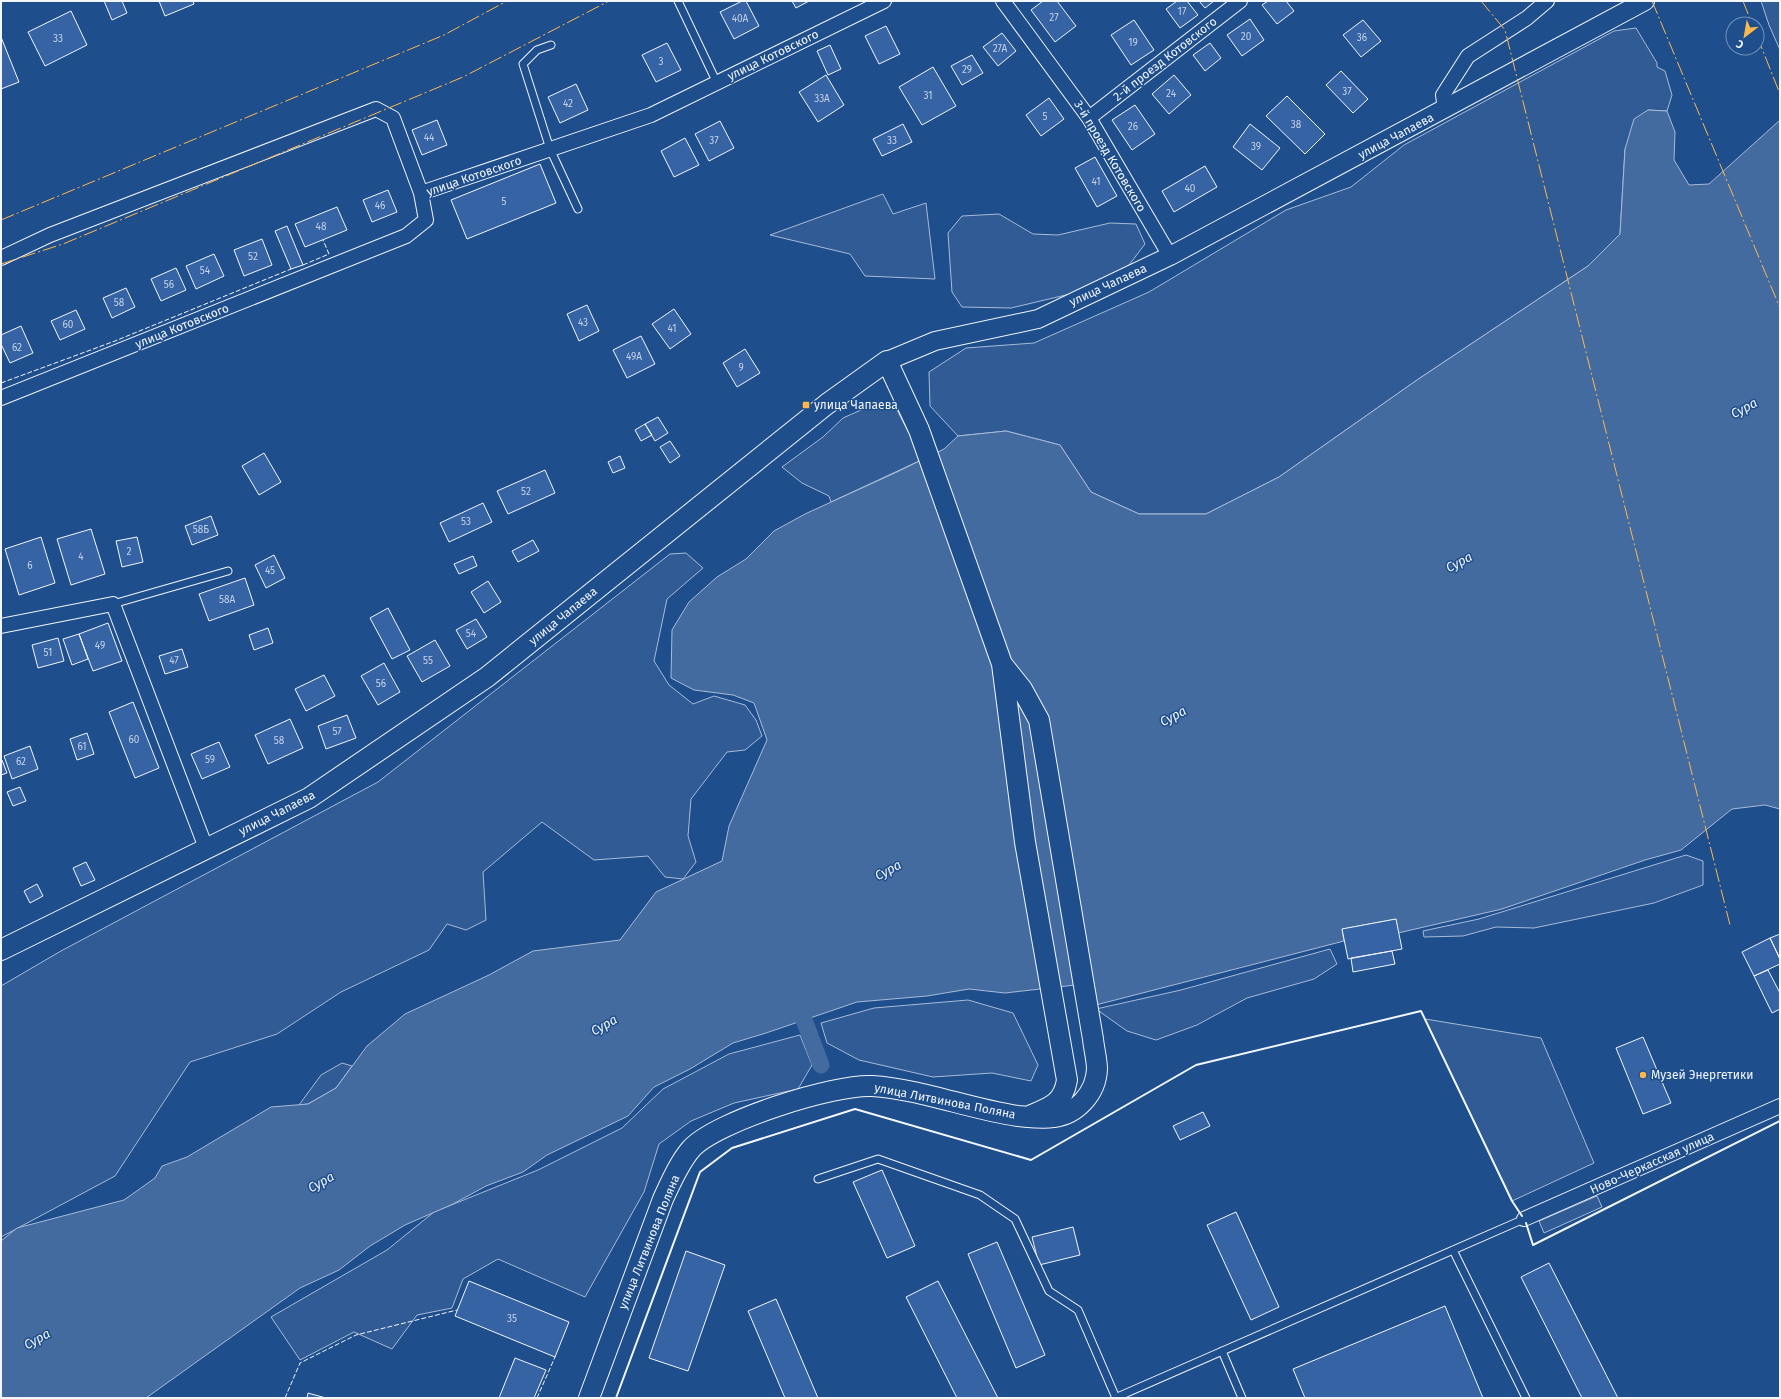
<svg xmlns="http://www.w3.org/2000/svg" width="1781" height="1399" font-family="'Fira Sans',sans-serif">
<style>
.built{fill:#305b95;stroke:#a8bbd7}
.water{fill:#446ba0;stroke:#a8bbd7}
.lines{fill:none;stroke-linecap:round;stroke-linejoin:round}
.canal{stroke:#446ba0;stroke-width:17}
.building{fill:#3563a3;stroke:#f2f6ff}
.service-casing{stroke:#f2f6ff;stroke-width:9}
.minor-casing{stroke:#f2f6ff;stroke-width:16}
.tertiary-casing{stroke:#f2f6ff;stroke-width:20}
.secondary-casing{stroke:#f2f6ff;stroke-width:22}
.service{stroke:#1f4e8c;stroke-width:7}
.minor{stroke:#1f4e8c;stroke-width:14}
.tertiary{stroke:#1f4e8c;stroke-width:18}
.secondary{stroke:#1f4e8c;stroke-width:20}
.fence{stroke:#f2f6ff;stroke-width:1;stroke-dasharray:5 2;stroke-linecap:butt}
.wall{stroke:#f2f6ff;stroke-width:2}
.power{stroke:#ffb74d;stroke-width:1;stroke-dasharray:14 3 2 3;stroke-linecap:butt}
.poi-dot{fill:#ffb74d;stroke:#1f4e8c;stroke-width:1.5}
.labels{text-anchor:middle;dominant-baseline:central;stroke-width:3;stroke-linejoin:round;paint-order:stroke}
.number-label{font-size:10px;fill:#c3d1e8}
.street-label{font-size:12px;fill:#f2f6ff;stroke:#1f4e8c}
.poi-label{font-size:12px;fill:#f2f6ff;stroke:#1f4e8c;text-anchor:start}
.water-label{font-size:13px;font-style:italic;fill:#f2f6ff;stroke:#1f4e8c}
</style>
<rect width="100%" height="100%" fill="#1f4e8c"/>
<!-- built -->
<path class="built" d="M 1761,1 L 1780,1 L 1780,50 L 1769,25 Z
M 1636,28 L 1657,63 L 1657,67 L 1665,71 L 1672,95 L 1667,111 L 1648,110 L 1625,149 L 1620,234 L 1588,266 L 1417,380 L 1279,477 L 1206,514 L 1139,514 L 1091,492 L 1060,445 L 1006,431 L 958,436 L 930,406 L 929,372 L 966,348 L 1034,343 L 1149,292 L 1286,210 L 1351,187 L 1404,145 L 1614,31 Z
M 883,194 L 893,214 L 926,203 L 935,279 L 865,276 L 850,254 L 770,235 Z
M 999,214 L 1033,234 L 1058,235 L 1110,223 L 1136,224 L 1145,244 L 1129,265 L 1087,290 L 1011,308 L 962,307 L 952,292 L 948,233 L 962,216 Z
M 879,402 L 897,410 L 913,441 L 919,461 L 831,502 L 829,496 L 802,483 L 782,467 L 823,437 L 843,418 Z
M 686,553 L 703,568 L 667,599 L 654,661 L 669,685 L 693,704 L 714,696 L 745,705 L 756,720 L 762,736 L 745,750 L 727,752 L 691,799 L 688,836 L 696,862 L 683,879 L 665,877 L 648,856 L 594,860 L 542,822 L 483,872 L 486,920 L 466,930 L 447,924 L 429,950 L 341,992 L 277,1034 L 190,1062 L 115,1176 L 1,1237 L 1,986 L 61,951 L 378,782 L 670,554 Z
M 1686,855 L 1703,861 L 1703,885 L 1654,903 L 1534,928 L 1496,927 L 1463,936 L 1424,937 L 1423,931 L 1479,919 Z
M 1330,949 L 1337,964 L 1314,979 L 1247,998 L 1197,1025 L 1156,1040 L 1127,1031 L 1096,1009 L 1181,990 Z
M 968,1000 L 1013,1013 L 1038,1065 L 1031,1081 L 992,1073 L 933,1077 L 859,1060 L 827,1043 L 821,1023 L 874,1008 Z
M 1425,1019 L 1541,1038 L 1594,1163 L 1512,1201 Z
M 800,1035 L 812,1065 L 798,1089 L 734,1103 L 691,1121 L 659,1144 L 644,1192 L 585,1297 L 498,1259 L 463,1279 L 452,1308 L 417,1315 L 392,1349 L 354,1332 L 300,1360 L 271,1317 L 387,1250 L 434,1212 L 538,1170 L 622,1128 L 663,1089 L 729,1054 Z
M 342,1063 L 352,1066 L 336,1088 L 308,1104 L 299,1105 L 321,1075 Z
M 1597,1196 L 1602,1207 L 1544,1233 L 1539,1221 Z"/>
<!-- water -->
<path class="water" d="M 1648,110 L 1667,111 L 1675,132 L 1674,160 L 1689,185 L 1709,184 L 1780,120 L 1780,809 L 1765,805 L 1732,809 L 1681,850 L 1645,860 L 1502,909 L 1398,933 L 1396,919 L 1342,929 L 1344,941 L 1088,1007 L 1084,984 L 1005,993 L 969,989 L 927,996 L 857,1002 L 766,1033 L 733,1043 L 690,1069 L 654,1087 L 628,1116 L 547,1155 L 523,1172 L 486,1186 L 453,1204 L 405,1225 L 370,1246 L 339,1270 L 300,1288 L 146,1398 L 1,1398 L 1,1241 L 17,1228 L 124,1200 L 155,1178 L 162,1166 L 187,1157 L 271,1107 L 308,1104 L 336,1088 L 367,1046 L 405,1014 L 489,975 L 533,951 L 620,940 L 656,892 L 722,861 L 729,826 L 767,740 L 754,703 L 733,695 L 694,690 L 671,678 L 672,630 L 689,602 L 717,577 L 746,559 L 774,531 L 805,514 L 897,472 L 944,449 L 958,436 L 1006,431 L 1060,445 L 1091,492 L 1139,514 L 1206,514 L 1279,477 L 1417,380 L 1588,266 L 1620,234 L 1625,149 L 1634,119 Z"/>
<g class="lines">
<!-- canal -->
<path class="canal" d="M 804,1020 L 821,1065"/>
</g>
<!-- building -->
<path class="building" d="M 104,1 L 122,1 L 127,13 L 112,20 Z
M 159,1 L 193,1 L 194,4 L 165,16 Z
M 742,1 L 746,1 L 759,26 L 734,39 L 720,12 Z
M 792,1 L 809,1 L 796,8 Z
M 1043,1 L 1057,1 L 1076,26 L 1055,42 L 1031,10 Z
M 1177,1 L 1187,1 L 1198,15 L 1180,28 L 1166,9 Z
M 1199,1 L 1214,1 L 1205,8 Z
M 1268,1 L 1286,1 L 1294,11 L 1277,24 L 1262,5 Z
M 71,11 L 87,45 L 45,66 L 28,32 Z
M 1250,19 L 1264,40 L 1242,56 L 1227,35 Z
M 1134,20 L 1154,50 L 1131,65 L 1111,35 Z
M 1363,20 L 1381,41 L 1361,57 L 1343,35 Z
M 886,26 L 900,54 L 879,64 L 865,36 Z
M 1002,33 L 1016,51 L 998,66 L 983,47 Z
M 1,37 L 19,82 L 1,89 Z
M 667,43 L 681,70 L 656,82 L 642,55 Z
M 1210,43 L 1221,58 L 1205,71 L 1193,55 Z
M 830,45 L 841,69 L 828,75 L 817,51 Z
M 972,55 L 983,73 L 962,85 L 951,66 Z
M 933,67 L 956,106 L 922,125 L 899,87 Z
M 1341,71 L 1368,99 L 1353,113 L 1326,85 Z
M 826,75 L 844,105 L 818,122 L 799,92 Z
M 1174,75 L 1191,95 L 1169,114 L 1152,94 Z
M 576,84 L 588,110 L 560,123 L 548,97 Z
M 1287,96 L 1325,134 L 1305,154 L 1266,116 Z
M 1049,98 L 1064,119 L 1041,136 L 1026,115 Z
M 1135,105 L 1155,134 L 1132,150 L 1112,120 Z
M 437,120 L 447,145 L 422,155 L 412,130 Z
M 720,121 L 734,148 L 709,161 L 695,134 Z
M 903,124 L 912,142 L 882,156 L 873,139 Z
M 1250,124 L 1280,148 L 1262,170 L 1233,147 Z
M 685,138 L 699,165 L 674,177 L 661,151 Z
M 1095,157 L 1117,196 L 1097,207 L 1075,168 Z
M 540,164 L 556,203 L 467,239 L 451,200 Z
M 1205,166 L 1217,187 L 1174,212 L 1162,191 Z
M 388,190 L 397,212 L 372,222 L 363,200 Z
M 337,207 L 347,230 L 305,247 L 295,224 Z
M 287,226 L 303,265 L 291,269 L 275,231 Z
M 262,239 L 272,265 L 244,276 L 234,250 Z
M 214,254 L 224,276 L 196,289 L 186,266 Z
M 176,268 L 186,290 L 161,301 L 151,279 Z
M 126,288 L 135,307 L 112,318 L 103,298 Z
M 587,305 L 599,331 L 579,341 L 567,314 Z
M 674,309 L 691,334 L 670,349 L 652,324 Z
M 76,310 L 85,329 L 60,340 L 51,321 Z
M 21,326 L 33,353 L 10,363 L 1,344 L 1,335 Z
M 641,336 L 655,364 L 627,378 L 613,350 Z
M 745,349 L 760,373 L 737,387 L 723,363 Z
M 658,417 L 668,433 L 655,441 L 645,424 Z
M 645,424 L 652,435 L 641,441 L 635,430 Z
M 670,441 L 680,456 L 670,463 L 660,447 Z
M 264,453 L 281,482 L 259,495 L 242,466 Z
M 620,456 L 625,468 L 613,473 L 608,462 Z
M 545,470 L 555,493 L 508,514 L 497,491 Z
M 483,503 L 492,522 L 449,542 L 440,523 Z
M 211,516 L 218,535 L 192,545 L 185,526 Z
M 91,529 L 105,574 L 71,585 L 57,539 Z
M 41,537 L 55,583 L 19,595 L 5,549 Z
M 137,537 L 143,562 L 122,567 L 116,541 Z
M 533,540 L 539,551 L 518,562 L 512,551 Z
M 274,555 L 285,578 L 266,588 L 255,565 Z
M 473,556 L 477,566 L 459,574 L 454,564 Z
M 245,578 L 254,605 L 209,621 L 199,594 Z
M 488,581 L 501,602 L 484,613 L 471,592 Z
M 388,608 L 410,650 L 392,659 L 370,618 Z
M 476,619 L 487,637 L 467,649 L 456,630 Z
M 108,623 L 122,661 L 93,671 L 79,634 Z
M 268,628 L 273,643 L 254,650 L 249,635 Z
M 79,634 L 88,659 L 72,665 L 63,639 Z
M 58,638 L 64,661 L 38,668 L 32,645 Z
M 435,640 L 450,666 L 422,682 L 407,656 Z
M 182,649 L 188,667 L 165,674 L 159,656 Z
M 384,663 L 400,692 L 378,705 L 361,676 Z
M 324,675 L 335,696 L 306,711 L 295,689 Z
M 133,702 L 159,768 L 135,778 L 109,712 Z
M 347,715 L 356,738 L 326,749 L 318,726 Z
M 290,719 L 303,748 L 268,764 L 255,735 Z
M 87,733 L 94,754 L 77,760 L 70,739 Z
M 219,742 L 230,767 L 202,779 L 191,754 Z
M 30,746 L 38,769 L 12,779 L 4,756 Z
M 2,760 L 7,773 L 1,775 L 1,761 Z
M 20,787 L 26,801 L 13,806 L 7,792 Z
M 86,862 L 95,880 L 81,886 L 73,868 Z
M 37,884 L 43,896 L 30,903 L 24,891 Z
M 1396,919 L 1402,949 L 1348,959 L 1342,929 Z
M 1780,934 L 1780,959 L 1770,938 Z
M 1770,938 L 1780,959 L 1780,964 L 1754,976 L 1742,952 Z
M 1392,951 L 1395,964 L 1353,972 L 1351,958 Z
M 1768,970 L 1780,993 L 1780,1009 L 1772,1013 L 1754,976 Z
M 1643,1037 L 1671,1103 L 1643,1114 L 1616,1048 Z
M 1203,1112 L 1210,1126 L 1180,1140 L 1173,1126 Z
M 882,1170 L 915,1246 L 887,1258 L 853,1182 Z
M 1236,1212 L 1279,1307 L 1251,1320 L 1207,1225 Z
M 1073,1227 L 1080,1255 L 1039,1265 L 1032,1237 Z
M 997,1242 L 1045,1355 L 1016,1368 L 968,1254 Z
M 686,1251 L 725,1265 L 688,1371 L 649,1358 Z
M 1549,1263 L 1618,1398 L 1582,1398 L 1521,1277 Z
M 469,1281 L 569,1322 L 555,1357 L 455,1316 Z
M 938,1281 L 998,1398 L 957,1398 L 906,1297 Z
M 776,1299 L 818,1398 L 785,1398 L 748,1311 Z
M 1445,1306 L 1483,1398 L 1305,1398 L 1293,1369 Z
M 515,1358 L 546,1370 L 534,1398 L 499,1398 Z
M 308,1393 L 326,1398 L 307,1398 Z"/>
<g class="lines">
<!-- service casing -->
<g class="service-casing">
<path id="service" d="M 678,1 L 717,83
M 551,45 L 537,50 L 523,64 L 550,149 L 578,209
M 113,604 L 228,571
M 818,1179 L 878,1159 L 980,1195 L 1015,1219 L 1049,1291 L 1078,1310 L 1116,1398
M 1453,1250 L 1526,1398
M 1222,1351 L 1242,1398
M 1115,1398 L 1524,1219"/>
</g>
<!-- minor casing -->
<g class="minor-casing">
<path id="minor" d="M 1003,1 L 1089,118 L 1170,256
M 1445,110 L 1443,95 L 1468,56 L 1527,18 L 1547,1
M 1089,118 L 1240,1
M 1,258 L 50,235 L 376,109 L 393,118 L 421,193
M 1,398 L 406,236 L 426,220 L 421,193 L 651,115 L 884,1
M 1,626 L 113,604 L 206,848
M 1524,1219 L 1780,1106"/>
</g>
<!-- tertiary casing -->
<g class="tertiary-casing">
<path id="tertiary" d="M 887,361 L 935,341 L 1038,319 L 1170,256 L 1645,1"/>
</g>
<!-- secondary casing -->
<g class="secondary-casing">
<path id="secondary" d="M 1,950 L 309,798 L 487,677 L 827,404 L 887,361 L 919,430 L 1002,664 L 1025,842 L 1067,1080 C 1063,1105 1048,1108 1027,1117
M 589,1398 L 663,1199 C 671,1182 679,1163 691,1149 C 716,1121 835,1084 872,1086 C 921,1089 969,1109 1018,1116 C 1030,1117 1042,1119 1054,1117 C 1077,1114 1096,1093 1097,1069 C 1097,1060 1094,1049 1093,1039 L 1039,720 L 1022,689 L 1002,664"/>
</g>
<!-- service -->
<use href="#service" class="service"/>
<!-- minor -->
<use href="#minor" class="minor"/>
<!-- tertiary -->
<use href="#tertiary" class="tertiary"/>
<!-- secondary -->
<use href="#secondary" class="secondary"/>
<!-- fence -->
<path class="fence" d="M 303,265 L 329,254 L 323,240
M 1,383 L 115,341 L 291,269
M 285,1398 L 300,1363 L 356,1335 L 457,1310
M 537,1398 L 555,1357"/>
<!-- wall -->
<path class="wall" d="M 1526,1223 L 1533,1245 L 1780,1121
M 616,1398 L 700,1172 L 732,1148 L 855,1109 L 1031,1160 L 1196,1065 L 1421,1011 L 1512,1201 L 1522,1216"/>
<!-- power -->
<path class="power" d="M 1481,1 L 1505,30 L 1730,925
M 1652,1 L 1780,308
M 1743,1 L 1752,24
M 1757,36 L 1780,94
M 1,220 L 444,35 L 507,1
M 1,264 L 63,244 L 463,77 L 609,1"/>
</g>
<!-- markers -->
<g class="poi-dot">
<rect x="802" y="401" width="8" height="8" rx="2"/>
<circle cx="1643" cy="1075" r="4"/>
</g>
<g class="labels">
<!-- number labels -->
<g class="number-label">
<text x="1182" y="12">17</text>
<text x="1054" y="18">27</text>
<text x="740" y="19">40А</text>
<text x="1246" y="37">20</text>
<text x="1362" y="38">36</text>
<text x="58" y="39">33</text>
<text x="1133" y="43">19</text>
<text x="1000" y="49">27А</text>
<text x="661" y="62">3</text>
<text x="967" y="70">29</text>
<text x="1347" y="92">37</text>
<text x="1171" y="94">24</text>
<text x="928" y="96">31</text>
<text x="822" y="99">33А</text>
<text x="568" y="104">42</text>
<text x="1045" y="117">5</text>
<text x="1296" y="125">38</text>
<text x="1133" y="127">26</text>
<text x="429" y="138">44</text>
<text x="714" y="141">37</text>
<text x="892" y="141">33</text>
<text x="1256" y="147">39</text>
<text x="1096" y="182">41</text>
<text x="1190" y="189">40</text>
<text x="504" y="202">5</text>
<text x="380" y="206">46</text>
<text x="321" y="227">48</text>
<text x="253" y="257">52</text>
<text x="205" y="271">54</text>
<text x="169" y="285">56</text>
<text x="119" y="303">58</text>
<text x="583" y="323">43</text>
<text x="68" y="325">60</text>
<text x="672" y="329">41</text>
<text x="17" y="348">62</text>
<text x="634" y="357">49А</text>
<text x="741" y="368">9</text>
<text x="526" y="492">52</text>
<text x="466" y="522">53</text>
<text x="201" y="530">58Б</text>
<text x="129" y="552">2</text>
<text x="81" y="557">4</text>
<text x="30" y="566">6</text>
<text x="270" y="571">45</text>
<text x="227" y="600">58А</text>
<text x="471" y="634">54</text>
<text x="100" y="646">49</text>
<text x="48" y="653">51</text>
<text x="174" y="661">47</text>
<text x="428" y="661">55</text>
<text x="381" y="684">56</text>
<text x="337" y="732">57</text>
<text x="134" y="740">60</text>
<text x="279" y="741">58</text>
<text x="82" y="747">61</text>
<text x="210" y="760">59</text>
<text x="21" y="762">62</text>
<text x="512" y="1319">35</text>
</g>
<!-- street labels -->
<g class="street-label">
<text transform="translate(773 55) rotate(-26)">улица Котовского</text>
<text transform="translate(1165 59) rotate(-38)">2-й проезд Котовского</text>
<text transform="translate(1396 136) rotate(-28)">улица Чапаева</text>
<text transform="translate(1110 156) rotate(59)">3-й проезд Котовского</text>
<text transform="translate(474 176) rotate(-19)">улица Котовского</text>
<text transform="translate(1108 285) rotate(-25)">улица Чапаева</text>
<text transform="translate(182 326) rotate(-22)">улица Котовского</text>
<text transform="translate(563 616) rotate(-39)">улица Чапаева</text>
<text transform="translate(277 813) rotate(-27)">улица Чапаева</text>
<text transform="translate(945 1101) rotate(11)">улица Литвинова Поляна</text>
<text transform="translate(1652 1163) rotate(-24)">Ново-Черкасская улица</text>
<text transform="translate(649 1242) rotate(-68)">улица Литвинова Поляна</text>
</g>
<!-- poi labels -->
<g class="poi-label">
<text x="814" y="405">улица Чапаева</text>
<text x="1651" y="1075">Музей Энергетики</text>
</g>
<!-- water labels -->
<g class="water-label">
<text transform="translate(1744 408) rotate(-28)">Сура</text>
<text transform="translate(1459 562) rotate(-28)">Сура</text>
<text transform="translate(1173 716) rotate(-28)">Сура</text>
<text transform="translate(888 870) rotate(-28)">Сура</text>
<text transform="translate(604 1025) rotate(-29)">Сура</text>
<text transform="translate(321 1182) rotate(-29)">Сура</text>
<text transform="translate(37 1339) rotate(-29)">Сура</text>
</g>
</g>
<!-- border -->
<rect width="1781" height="1399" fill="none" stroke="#f2f6ff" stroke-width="4"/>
<!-- north arrow -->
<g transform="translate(1745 36) rotate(211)"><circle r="19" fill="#1f4e8c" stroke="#7391ba"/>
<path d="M0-3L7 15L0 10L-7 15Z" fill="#ffb74d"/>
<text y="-6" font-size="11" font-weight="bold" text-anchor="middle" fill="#f2f6ff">С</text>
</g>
</svg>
